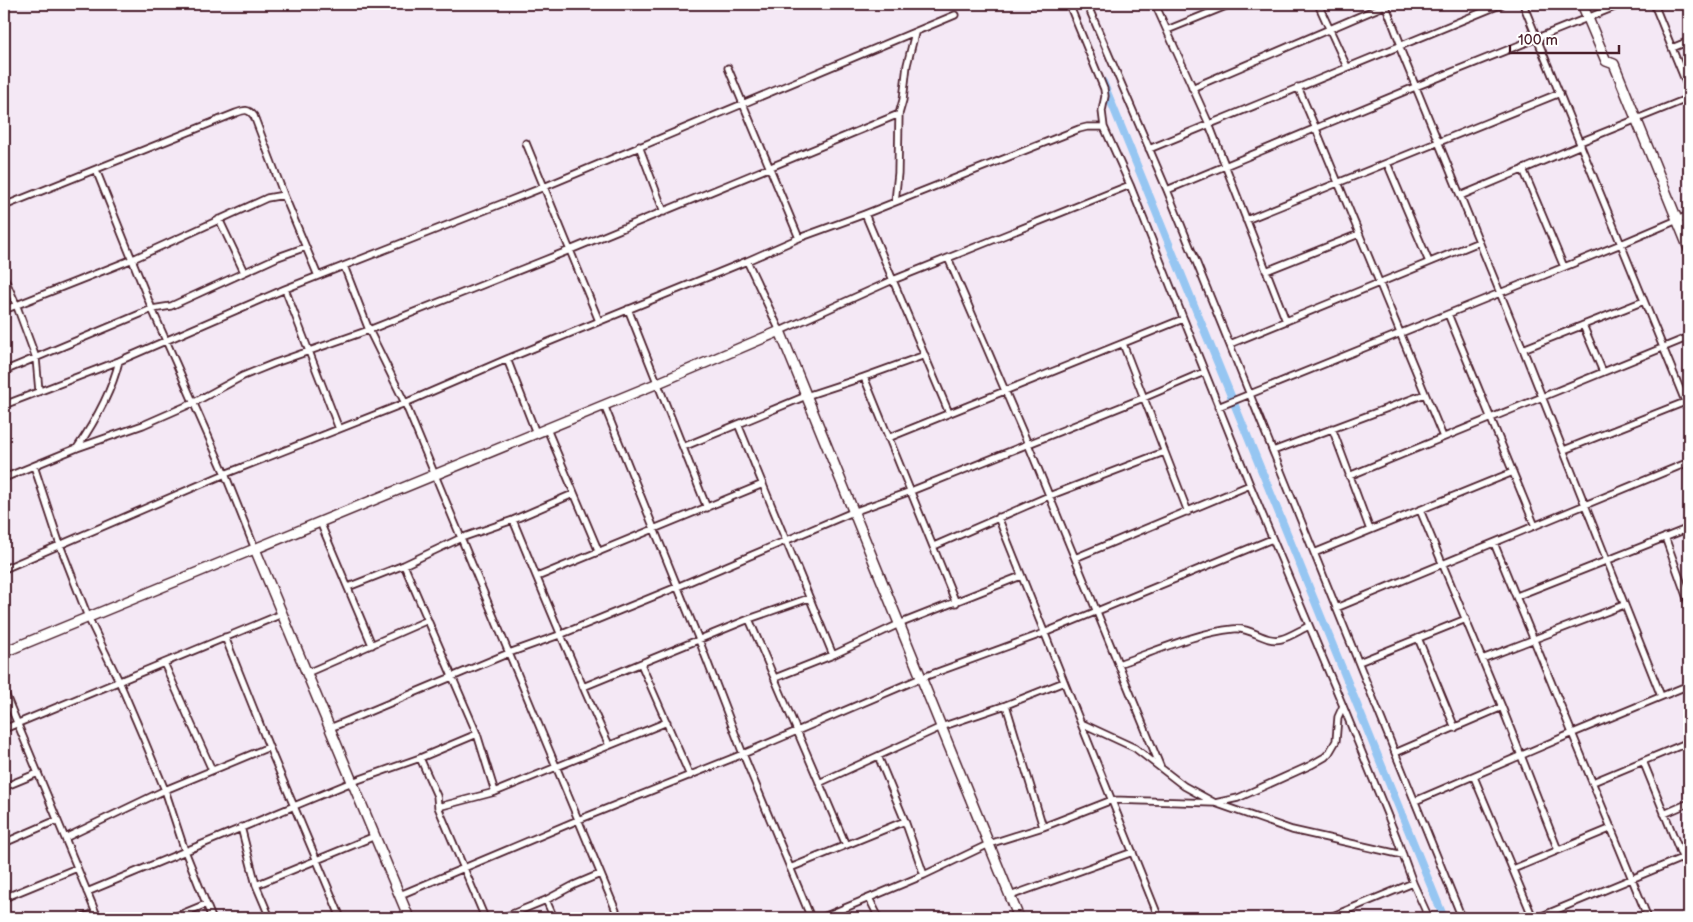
<svg xmlns="http://www.w3.org/2000/svg" width="1693" height="922" font-family="'Balsamiq Sans',sans-serif">
<style>
.lines{fill:none;stroke-linecap:round;stroke-linejoin:round}
.canal{stroke:#96c6f2;stroke-width:8}
.street-casing{stroke:#4a1f2b;stroke-width:9}
.secondary-casing{stroke:#4a1f2b;stroke-width:12}
.street{stroke:#fff;stroke-width:5.5}
.secondary{stroke:#fff;stroke-width:9}
</style>
<rect width="100%" height="100%" fill="#f4e8f5"/>
<filter id="ink" filterUnits="userSpaceOnUse"><feTurbulence type="fractalNoise" baseFrequency=".02" numOctaves="2"/><feDisplacementMap in="SourceGraphic" scale="10" xChannelSelector="R" yChannelSelector="G"/><feConvolveMatrix kernelMatrix="1 2 1 2 8 2 1 2 1" color-interpolation-filters="sRGB"/></filter>
<g filter="url(#ink)">
<g class="lines">
<!-- canal -->
<path class="canal" d="M 1103,82 L 1444,918"/>
<!-- street casing -->
<g class="street-casing">
<path id="street" d="M 1069,4 L 1104,89 L 1105,96 L 1102,111 L 1104,127 L 1130,185 L 1250,485 L 1343,706 L 1396,836 L 1413,883 L 1429,918
M 1087,4 L 1167,190 L 1462,918
M 1155,4 L 1209,124 L 1286,321
M 1318,4 L 1347,67
M 1385,4 L 1401,45
M 1523,4 L 1689,411
M 1654,4 L 1689,90
M 1167,30 L 1231,4
M 1399,46 L 1523,349 L 1661,696
M 1672,48 L 1689,41
M 728,68 L 799,238
M 1298,87 L 1316,129 L 1443,437
M 1192,88 L 1388,4
M 1580,142 L 1689,98
M 526,143 L 599,321
M 639,146 L 664,212
M 1149,149 L 1502,4
M 1387,163 L 1429,262
M 1523,169 L 1564,267
M 96,170 L 152,309 L 225,474 L 255,549
M 1167,190 L 1415,87 L 1622,4
M 1460,196 L 1581,145
M 895,202 L 898,173 L 899,114 L 903,100 L 907,65 L 915,33
M 4,206 L 236,113 C 244,110 248,108 254,116 L 284,195 L 318,276
M 865,214 L 949,413
M 219,219 L 244,272
M 1246,220 L 1560,93
M 948,258 L 1028,444 L 1161,768
M 747,261 L 780,331 L 893,280 L 1130,185
M 344,266 L 369,330 L 405,403 L 619,918
M 1266,271 L 1359,234
M 4,277 L 16,304 L 36,358 L 39,391
M 285,289 L 339,429
M 628,309 L 707,508
M 4,310 L 133,259 L 267,198 L 284,195
M 1448,314 L 1535,526
M 1583,325 L 1603,372
M 1123,344 L 1188,512
M 1230,344 L 1479,242
M 1523,349 L 1644,301
M 507,359 L 536,433
M 4,371 L 152,309 L 171,306 L 278,257 L 306,247
M 864,377 L 956,603
M 4,405 L 119,361 L 285,289 L 544,187 L 955,15
M 604,405 L 699,640 L 743,754 L 811,918
M 1218,407 L 1621,244 L 1689,215
M 738,424 L 833,655
M 1332,428 L 1370,530
M 547,429 L 599,552
M 888,438 L 1183,319
M 683,447 L 806,396 L 864,377 L 925,355
M 77,448 C 94,423 112,391 119,361
M 1564,450 L 1685,402
M 1273,451 L 1425,394
M 34,466 L 60,545 L 88,617 L 119,681 L 143,737 L 165,790 L 185,851 L 212,918
M 1349,476 L 1689,337
M 4,478 L 77,448 L 143,425 L 193,403 L 243,376 L 275,363 L 369,330 L 570,250 L 899,114
M 1420,510 L 1502,707 L 1558,850
M 998,517 L 1159,918
M 513,520 C 544,595 575,671 609,745
M 320,522 L 372,645
M 1665,537 L 1689,604
M 1494,543 L 1648,918
M 934,546 L 1049,496 L 1164,452
M 1314,553 L 1513,472
M 1075,558 L 1250,485
M 404,565 L 477,734 L 495,792
M 4,569 L 225,474 L 405,403 L 507,359 L 747,261 L 799,238 L 865,214 L 1079,129 L 1087,127 L 1104,127
M 537,577 L 763,484
M 348,587 L 404,565 L 461,538 L 513,520 L 573,494
M 1517,596 L 1689,528
M 1336,608 L 1689,462
M 749,619 L 846,845
M 225,637 L 269,747 L 341,918
M 1418,638 L 1455,728
M 1482,659 L 1624,605
M 1359,662 L 1466,619
M 164,663 L 212,770
M 641,664 L 690,776
M 1118,664 C 1154,652 1195,633 1233,629 C 1252,627 1264,643 1281,639 C 1290,637 1300,630 1309,626
M 307,673 L 428,620
M 775,678 L 833,655 L 899,624 L 1021,576
M 583,687 L 749,619 L 809,598
M 4,691 L 98,918
M 1006,705 L 1043,827
M 1081,723 L 1135,748 L 1184,786 L 1215,803 L 1292,830 L 1403,855
M 330,728 L 509,653 L 562,634 L 677,587 L 853,512 L 911,491 L 1143,398 L 1204,372
M 4,729 L 282,614
M 1395,753 L 1502,707
M 878,756 L 905,821 L 924,875
M 420,758 L 437,796 L 438,807 L 485,918
M 1643,761 L 1689,874
M 1474,777 L 1533,918
M 1593,782 L 1689,742
M 819,783 L 941,727 L 1006,705 L 1064,682
M 4,787 L 38,773
M 1415,801 L 1573,733 L 1689,685
M 438,807 L 495,792 L 667,722
M 1664,814 L 1689,803
M 241,827 L 256,885 L 270,918
M 65,838 L 165,790 L 269,747
M 4,843 L 57,820
M 790,868 L 905,821
M 1513,869 L 1612,828
M 256,885 L 375,836
M 87,892 L 352,782 L 420,758 L 477,734
M 400,895 L 578,820 L 743,754 L 921,678 L 1044,633 L 1272,539
M 1010,896 L 1133,852
M 4,898 L 77,868
M 869,898 L 879,918
M 546,900 L 554,918
M 82,918 L 95,913
M 172,918 L 206,904
M 502,918 L 546,900 L 574,885 L 600,874
M 821,918 L 924,875 L 989,844 L 1043,827 L 1112,800 L 1215,803 L 1238,798 L 1311,765 L 1325,757 L 1329,753 L 1336,741 L 1338,717 L 1343,706
M 1328,918 L 1413,883
M 1537,918 L 1682,858"/>
</g>
<!-- secondary casing -->
<g class="secondary-casing">
<path id="secondary" d="M 1582,4 L 1606,61 L 1614,64 L 1689,249
M 255,549 L 409,918
M 4,652 L 658,383 L 780,331 L 1019,918"/>
</g>
<!-- street -->
<use href="#street" class="street"/>
<!-- secondary -->
<use href="#secondary" class="secondary"/>
</g>
</g>
<!-- margin -->
<rect width="1693" height="922" fill="none" stroke="#fff" stroke-width="20"/>
<rect x="10" y="10" width="1673" height="902" fill="none" stroke="#4a1f2b" stroke-width="2" filter="url(#ink)"/>
<!-- scale -->
<path d="M1510 45v8h109v-8" fill="none" stroke="#4a1f2b" stroke-width="2.5"/>
<text x="1518" y="45" font-size="15" fill="#4a1f2b" stroke="#ffffff" stroke-width="4" paint-order="stroke">100 m</text>
</svg>
